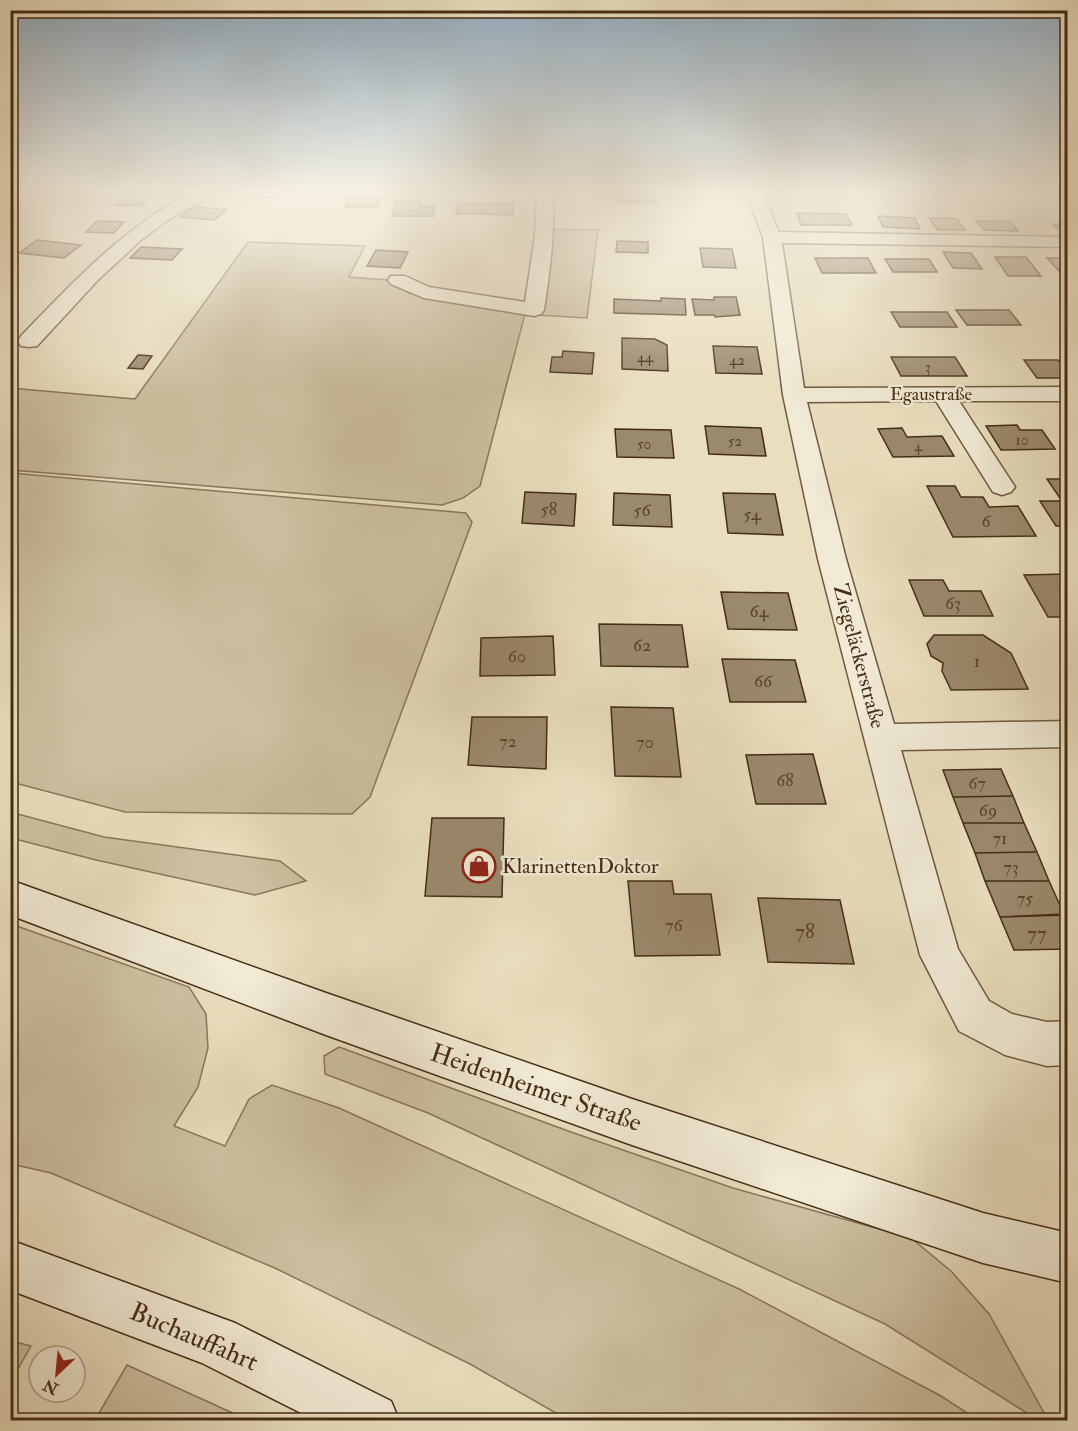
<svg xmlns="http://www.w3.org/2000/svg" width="1078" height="1431" font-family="'IM FELL Double Pica',serif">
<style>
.green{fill:#cdc0a1;stroke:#8a765b;stroke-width:1.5}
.building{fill:#9b896d;stroke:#462c15;stroke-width:1.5}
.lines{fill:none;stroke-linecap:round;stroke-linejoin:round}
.street-casing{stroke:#6f583f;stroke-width:3}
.secondary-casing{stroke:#462c15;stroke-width:3}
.street{fill:#f1ead5;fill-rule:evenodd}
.secondary{fill:#f1ead5;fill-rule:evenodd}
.labels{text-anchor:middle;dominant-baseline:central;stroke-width:5;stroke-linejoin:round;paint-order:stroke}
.far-number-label{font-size:15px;fill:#5b432b}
.far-street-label{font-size:18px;fill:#462c15;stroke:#f1ead5}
.number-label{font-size:18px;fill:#5b432b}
.street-label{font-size:21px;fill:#462c15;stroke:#f1ead5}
.poi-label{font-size:21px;fill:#462c15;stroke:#f1ead5;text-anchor:start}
.near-number-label{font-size:21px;fill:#5b432b}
.near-street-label{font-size:26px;fill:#462c15;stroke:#f1ead5}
</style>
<rect width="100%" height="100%" fill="#e9debe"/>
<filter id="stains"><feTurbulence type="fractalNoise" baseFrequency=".00333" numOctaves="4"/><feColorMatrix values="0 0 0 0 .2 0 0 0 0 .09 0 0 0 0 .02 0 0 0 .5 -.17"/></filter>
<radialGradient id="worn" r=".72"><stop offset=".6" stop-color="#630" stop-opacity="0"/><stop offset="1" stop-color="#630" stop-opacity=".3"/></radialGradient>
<!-- green -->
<path class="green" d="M 548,229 L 598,230 L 587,318 L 537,315 Z
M 248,242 L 365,246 L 349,277 L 387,280 L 409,293 L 525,314 L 480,486 L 463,498 L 442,505 L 11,470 L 10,388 L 135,399 Z
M 11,473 L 466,513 L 472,522 L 370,797 L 352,814 L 125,812 L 11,782 Z
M 10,812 L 104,837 L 280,861 L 306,881 L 255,895 L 96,860 L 11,838 Z
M 11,924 L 189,987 L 206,1014 L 208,1048 L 198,1087 L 174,1126 L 225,1146 L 249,1099 L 272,1085 L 339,1108 L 739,1289 L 941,1396 L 978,1420 L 568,1420 L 470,1364 L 277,1269 L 51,1173 L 11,1164 Z
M 339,1047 L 571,1132 L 733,1188 L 911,1238 L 951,1271 L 989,1314 L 1048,1420 L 1038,1420 L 885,1324 L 428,1113 L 325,1074 L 324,1056 Z
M 11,1341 L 31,1346 L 11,1381 L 10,1341 Z
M 127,1365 L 248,1420 L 95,1420 Z"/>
<!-- building -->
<path class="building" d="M 249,190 L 274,190 L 271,197 L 246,198 Z
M 616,190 L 654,190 L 656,202 L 617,202 Z
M 124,194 L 151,195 L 141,206 L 114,205 Z
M 350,196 L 381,196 L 378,207 L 345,207 Z
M 396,201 L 421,201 L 420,207 L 435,206 L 433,216 L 392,216 Z
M 458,203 L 482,203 L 481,214 L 456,214 Z
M 482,203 L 513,203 L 513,215 L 481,214 Z
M 194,206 L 226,210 L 214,220 L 181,217 Z
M 797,213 L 846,214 L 852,225 L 801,225 Z
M 878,216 L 915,218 L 920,229 L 883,227 Z
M 929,218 L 956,218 L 965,230 L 938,230 Z
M 97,221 L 124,222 L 114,233 L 86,232 Z
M 976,221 L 1010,221 L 1018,231 L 984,230 Z
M 1053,224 L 1068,224 L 1068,234 L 1063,234 Z
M 37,240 L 81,245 L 64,258 L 19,253 Z
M 617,241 L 648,242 L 648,253 L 616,252 Z
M 141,247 L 182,249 L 172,260 L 130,258 Z
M 700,248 L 732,249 L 736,268 L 703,267 Z
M 376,250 L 408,252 L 400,268 L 367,266 Z
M 943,252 L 971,253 L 982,269 L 953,268 Z
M 995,257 L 1026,257 L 1041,276 L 1008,276 Z
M 815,258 L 868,258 L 876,273 L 822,273 Z
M 1047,258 L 1068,258 L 1068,272 L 1060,272 Z
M 885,259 L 929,259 L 937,272 L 893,272 Z
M 714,297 L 736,297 L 740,315 L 715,317 L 714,315 L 695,315 L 692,299 L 714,300 Z
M 661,298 L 685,299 L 686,315 L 614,313 L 614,299 L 661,301 Z
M 956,310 L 1009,310 L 1021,325 L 967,325 Z
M 891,312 L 947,312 L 957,327 L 900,327 Z
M 622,338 L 655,339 L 667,345 L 668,371 L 622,369 Z
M 713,346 L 757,347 L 762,374 L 716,373 Z
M 563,351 L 594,353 L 592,374 L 550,372 L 552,357 L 562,357 Z
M 138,355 L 152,356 L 143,369 L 128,368 Z
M 891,357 L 955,357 L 967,376 L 901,376 Z
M 1024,360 L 1058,360 L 1068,373 L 1068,378 L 1037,378 Z
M 1017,425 L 1020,430 L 1042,430 L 1055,449 L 1001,450 L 986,426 Z
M 705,426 L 761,428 L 766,456 L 709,454 Z
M 902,428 L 907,437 L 942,436 L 954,456 L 893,457 L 878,429 Z
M 615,429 L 671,430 L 674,458 L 617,457 Z
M 1047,479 L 1068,479 L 1068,526 L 1056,526 L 1040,501 L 1062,501 Z
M 927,486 L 955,486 L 961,497 L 983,497 L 989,507 L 1018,506 L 1036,536 L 953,537 Z
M 525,492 L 576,494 L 574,526 L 522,523 Z
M 614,493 L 670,495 L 672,527 L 613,525 Z
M 723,493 L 775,494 L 783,535 L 728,533 Z
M 1068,574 L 1068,617 L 1048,617 L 1024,575 Z
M 909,580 L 943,580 L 949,591 L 981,591 L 993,616 L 924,616 Z
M 721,592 L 788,593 L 797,630 L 728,629 Z
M 599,624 L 682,625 L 688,667 L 601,666 Z
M 934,635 L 983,635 L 1011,653 L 1028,689 L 951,690 L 942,671 L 943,663 L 931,656 L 927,644 Z
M 553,636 L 555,675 L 480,676 L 481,638 Z
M 722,659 L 795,660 L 806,702 L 730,702 Z
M 611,707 L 673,708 L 681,777 L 615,776 Z
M 472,717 L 547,717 L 546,769 L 468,765 Z
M 813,754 L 826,804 L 756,804 L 746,755 Z
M 1001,769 L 1013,796 L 953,797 L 943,770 Z
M 1013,796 L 1024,823 L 963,823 L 953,797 Z
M 432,818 L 504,818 L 502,897 L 425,896 Z
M 963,823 L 1024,823 L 1037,852 L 975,853 Z
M 1037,852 L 1049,881 L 985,881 L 975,853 Z
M 628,881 L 672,881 L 674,894 L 711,894 L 720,955 L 635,956 Z
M 985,881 L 1049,881 L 1064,914 L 1000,917 Z
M 758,898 L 840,900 L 854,964 L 768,962 Z
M 1068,915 L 1068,949 L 1014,950 L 1000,917 Z"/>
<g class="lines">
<!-- street casing -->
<g class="street-casing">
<path id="street" d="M 196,190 L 218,190 L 165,222 L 141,240 L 97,281 L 37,346 L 29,347 L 21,346 L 18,341 L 21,336 C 74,281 127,224 196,190 Z
M 537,190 L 553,190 C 555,231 550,270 544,310 L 541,314 L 534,316 L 424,298 L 391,284 L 388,280 L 391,276 L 405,276 L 429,287 L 525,302 L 535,235 Z
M 745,190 L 761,190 L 779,232 L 1068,237 L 1068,247 L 782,243 L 804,388 L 1068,387 L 1068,401 L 959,401 L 1015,487 L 1011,492 L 1002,495 L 993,492 L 936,401 L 807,402 L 846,559 L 894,724 L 1068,721 L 1068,747 L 901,750 L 958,949 L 989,1001 L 1012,1014 L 1047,1022 L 1068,1021 L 1068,1065 L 1047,1066 L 1005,1055 L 959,1031 L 920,955 L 818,559 L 783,395 L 763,237 Z"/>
</g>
<!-- secondary casing -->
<g class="secondary-casing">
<path id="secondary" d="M 10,880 L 326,993 L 632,1099 L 983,1213 L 1068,1233 L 1068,1283 L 983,1263 L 632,1145 L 326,1035 L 10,915 Z
M 10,1240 L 235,1323 L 391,1401 L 399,1420 L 315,1420 L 202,1363 L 10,1290 Z"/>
</g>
<!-- street -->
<use href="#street" class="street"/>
<!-- secondary -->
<use href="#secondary" class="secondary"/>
</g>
<!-- sky -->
<linearGradient id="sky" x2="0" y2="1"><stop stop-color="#92acc0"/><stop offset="0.49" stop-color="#f5f0e2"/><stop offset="1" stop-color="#f5f0e2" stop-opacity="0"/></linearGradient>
<rect width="1078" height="391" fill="url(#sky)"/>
<!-- icons -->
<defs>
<g id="shop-ring" transform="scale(1.725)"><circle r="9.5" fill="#f1ead5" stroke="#8f2418" stroke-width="1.5"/><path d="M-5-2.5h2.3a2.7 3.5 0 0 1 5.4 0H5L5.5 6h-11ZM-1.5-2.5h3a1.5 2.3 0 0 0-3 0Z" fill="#8f2418"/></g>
</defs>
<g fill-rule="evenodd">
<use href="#shop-ring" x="479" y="866"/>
</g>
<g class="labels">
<!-- far-number labels -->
<g class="far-number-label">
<text x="645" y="357">44</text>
<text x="737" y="360">42</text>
<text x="928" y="367">3</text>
<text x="1022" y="440">10</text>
<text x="735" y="441">52</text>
<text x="644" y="444">50</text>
<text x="918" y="446">4</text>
</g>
<!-- far-street labels -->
<g class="far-street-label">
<text x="931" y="394">Egaustraße</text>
</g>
<!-- number labels -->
<g class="number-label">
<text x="549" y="509">58</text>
<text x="642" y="510">56</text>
<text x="752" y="514">54</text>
<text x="986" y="521">6</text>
<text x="953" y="603">63</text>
<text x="759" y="611">64</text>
<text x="642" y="645">62</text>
<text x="517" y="656">60</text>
<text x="977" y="661">1</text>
<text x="763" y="681">66</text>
<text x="508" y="741">72</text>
<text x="645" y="742">70</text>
<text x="785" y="780">68</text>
<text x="977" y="783">67</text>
<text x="988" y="810">69</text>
<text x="1000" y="838">71</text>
<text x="1011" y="867">73</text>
<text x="1025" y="898">75</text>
<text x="674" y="925">76</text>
</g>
<!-- street labels -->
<g class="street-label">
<text transform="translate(859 656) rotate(75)">Ziegeläckerstraße</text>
</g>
<!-- poi labels -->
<g class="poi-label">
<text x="502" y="866">KlarinettenDoktor</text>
</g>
<!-- near-number labels -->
<g class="near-number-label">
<text x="805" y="931">78</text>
<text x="1037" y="933">77</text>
</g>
<!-- near-street labels -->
<g class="near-street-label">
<text transform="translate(536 1088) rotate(19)">Heidenheimer Straße</text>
<text transform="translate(194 1337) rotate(23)">Buchauffahrt</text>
</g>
</g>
<!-- margin -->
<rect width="1078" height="1431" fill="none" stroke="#e9debe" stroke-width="36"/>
<rect x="12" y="12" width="1054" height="1407" fill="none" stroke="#462c15" stroke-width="3"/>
<rect x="18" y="18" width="1042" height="1395" fill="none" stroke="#462c15" stroke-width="1.5"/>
<!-- north arrow -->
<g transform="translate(57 1374) rotate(206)"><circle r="28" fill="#f1ead5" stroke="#ad9e88" stroke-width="1.5"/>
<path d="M0-4.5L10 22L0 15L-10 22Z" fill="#8f2418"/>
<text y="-9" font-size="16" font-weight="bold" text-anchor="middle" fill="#462c15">N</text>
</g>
<rect width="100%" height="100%" filter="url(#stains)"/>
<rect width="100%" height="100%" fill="url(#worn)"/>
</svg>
